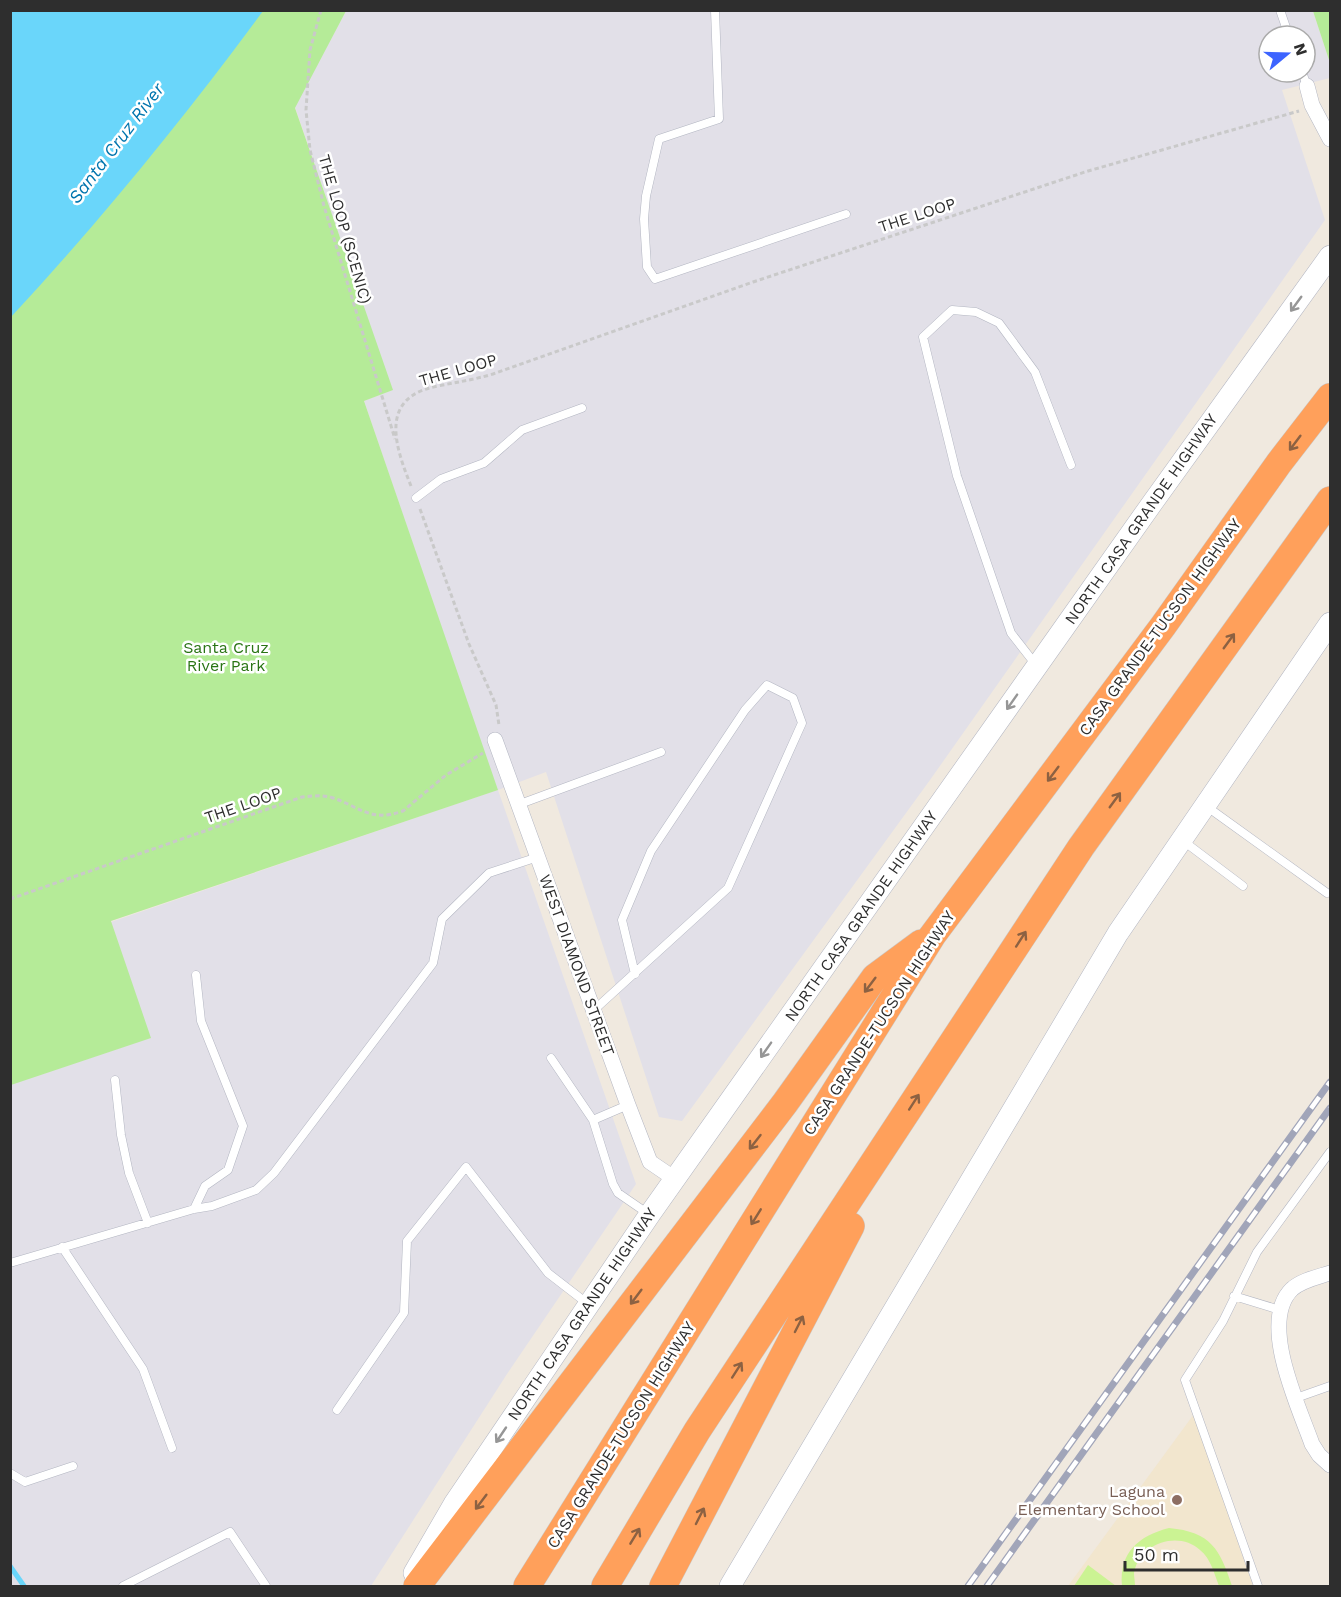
<svg xmlns="http://www.w3.org/2000/svg" width="1341" height="1597" font-family="'Work Sans',sans-serif">
<style>
.industrial{fill:#e2e0e8;fill-rule:evenodd}
.education{fill:#f2e6ce}
.green{fill:#b5eb98}
.pitch{fill:#cbf393}
.water{fill:#6ad6fa}
.lines{fill:none;stroke-linecap:round;stroke-linejoin:round}
.stream{stroke:#6ad6fa;stroke-width:5}
.service-casing{stroke:#b3b6c2;stroke-width:9}
.minor-casing{stroke:#b3b6c2;stroke-width:16}
.secondary-casing{stroke:#b3b6c2;stroke-width:22}
.motorway-casing{stroke:#c9c9c9;stroke-width:28}
.path{stroke:#c9c9c9;stroke-width:3;stroke-dasharray:4.5 3;stroke-linecap:butt}
.service{stroke:#fff;stroke-width:8}
.minor{stroke:#fff;stroke-width:15}
.secondary{stroke:#fff;stroke-width:21}
.motorway{stroke:#ffa05b;stroke-width:27}
.rail-casing{stroke:#a1a5b9;stroke-width:7}
.rail{stroke:#fff;stroke-width:4.5;stroke-dasharray:14;stroke-linecap:butt}
.oneway{stroke:#969696}
.oneway2{stroke:#8c6142}
.education-dot{fill:#8d6e63;stroke:#fff;stroke-width:2}
.labels{text-anchor:middle;dominant-baseline:central;stroke-width:5;stroke-linejoin:round;paint-order:stroke}
.street-label{font-size:16px;fill:#2e2e2e;stroke:#fff}
.park-label{font-size:16px;fill:#297414;stroke:#fff}
.education-label{font-size:16px;fill:#785e54;stroke:#fff;text-anchor:end}
.water-label{font-size:18px;font-style:italic;fill:#0175ae;stroke:#fff}
</style>
<rect width="100%" height="100%" fill="#f0e9df"/>
<!-- industrial -->
<path class="industrial" d="M 346,11 L 1313,11 L 1330,63 L 1330,78 L 1282,90 L 1325,220 L 930,780 L 682,1121 L 659,1117 L 546,772 L 498,790 L 636,1184 L 507,1374 L 371,1586 L 11,1586 L 10,1085 L 150,1038 L 111,922 L 497,790 L 364,401 L 392,390 L 295,107 ZM 1269,36 L 1305,36 L 1305,72 L 1269,72 Z"/>
<!-- education -->
<path class="education" d="M 1194,1414 L 1253,1586 L 1068,1586 Z"/>
<!-- green -->
<path class="green" d="M 10,11 L 346,11 L 295,108 L 393,390 L 364,401 L 498,790 L 111,921 L 151,1038 L 11,1085 Z
M 1313,11 L 1330,11 L 1330,63 Z"/>
<!-- pitch -->
<path class="pitch" d="M 1169,1528 C 1211,1532 1220,1549 1232,1586 L 1219,1586 C 1214,1573 1211,1559 1200,1550 C 1179,1530 1139,1543 1134,1573 C 1134,1577 1135,1582 1135,1586 L 1122,1586 C 1119,1553 1138,1536 1169,1528 Z
M 1088,1565 L 1116,1586 L 1074,1586 Z"/>
<!-- water -->
<path class="water" d="M 11,10 L 263,11 C 185,117 101,220 11,317 Z"/>
<g class="lines">
<!-- stream -->
<path class="stream" d="M 10,1566 L 24,1586"/>
<!-- service casing -->
<g class="service-casing">
<path id="service" d="M 715,10 L 719,119 L 659,139 L 646,196 L 644,219 L 647,267 L 655,279 L 846,214
M 1280,10 L 1289,36
M 1302,72 L 1307,86
M 416,498 L 441,479 L 484,463 L 522,430 L 582,408
M 1036,665 L 1011,633 L 957,476 L 923,337 L 952,310 L 976,312 L 999,323 L 1035,372 L 1071,465
M 520,804 L 661,752
M 1206,806 L 1327,893
M 1182,840 L 1243,886
M 594,1010 L 728,888 L 802,723 L 793,698 L 767,685 L 745,710 L 651,851 L 622,920 L 635,974
M 551,1058 L 593,1120 L 613,1184 L 618,1193 L 647,1213
M 115,1080 L 121,1135 L 129,1173 L 148,1223
M 593,1120 L 628,1105
M 194,1209 L 205,1186 L 228,1170 L 243,1126 L 201,1021 L 196,975
M 62,1247 L 143,1369 L 172,1448
M 10,1263 L 194,1209 L 212,1206 L 256,1190 L 274,1173 L 433,963 L 442,919 L 489,873 L 538,857
M 1234,1296 L 1280,1310
M 1296,1398 L 1330,1386
M 337,1410 L 404,1313 L 407,1241 L 466,1167 L 548,1273 L 588,1304
M 10,1473 L 25,1482 L 73,1466
M 123,1586 L 230,1532 L 266,1586
M 1258,1586 L 1185,1380 L 1223,1321 L 1257,1252 L 1330,1152"/>
</g>
<!-- minor casing -->
<g class="minor-casing">
<path id="minor" d="M 1307,86 L 1312,105 L 1330,139
M 495,740 L 628,1105 L 650,1162 L 675,1179
M 1330,1273 C 1318,1277 1302,1280 1292,1289 C 1258,1322 1299,1407 1312,1444 L 1319,1455 L 1330,1465"/>
</g>
<!-- secondary casing -->
<g class="secondary-casing">
<path id="secondary" d="M 414,1573 L 454,1504 L 650,1214 L 1153,502 L 1330,256
M 730,1586 L 1118,933 L 1330,623"/>
</g>
<!-- motorway casing -->
<g class="motorway-casing">
<path id="motorway" d="M 417,1586 L 785,1103 L 875,977 L 921,943
M 527,1586 L 932,936 L 1163,626 L 1279,463 L 1330,397
M 605,1586 L 697,1431 L 1081,847 L 1330,500
M 663,1586 L 851,1226"/>
</g>
<!-- path -->
<path class="path" d="M 321,10 L 310,50 L 306,110 L 310,150 L 324,206 L 395,439
M 411,486 C 395,446 378,397 438,386 C 457,382 473,380 493,374 L 753,282 L 1088,171 L 1299,111
M 420,509 L 469,644 L 496,705 L 499,725
M 10,899 L 302,797 C 311,796 321,795 330,797 C 360,806 369,823 403,811 L 446,775 L 483,753"/>
<!-- service -->
<use href="#service" class="service"/>
<!-- minor -->
<use href="#minor" class="minor"/>
<!-- secondary -->
<use href="#secondary" class="secondary"/>
<!-- motorway -->
<use href="#motorway" class="motorway"/>
<!-- rail casing -->
<g class="rail-casing">
<path id="rail" d="M 968,1586 L 1330,1082
M 987,1586 L 1330,1108"/>
</g>
<!-- rail -->
<use href="#rail" class="rail"/>
</g>
<!-- one-way arrows -->
<defs><path id="oneway-shaft" d="M-6 0H5M1.5-3L5.5 0L1.5 3" fill="none" stroke-width="1.6" stroke-linecap="round" stroke-linejoin="round" transform="scale(1.5)"/></defs>
<g class="oneway">
<use href="#oneway-shaft" transform="translate(1296 304) rotate(126)"/>
<use href="#oneway-shaft" transform="translate(1012 702) rotate(125)"/>
<use href="#oneway-shaft" transform="translate(766 1050) rotate(125)"/>
<use href="#oneway-shaft" transform="translate(501 1435) rotate(124)"/>
</g>
<g class="oneway2">
<use href="#oneway-shaft" transform="translate(1295 443) rotate(127)"/>
<use href="#oneway-shaft" transform="translate(1229 641) rotate(-54)"/>
<use href="#oneway-shaft" transform="translate(1053 774) rotate(127)"/>
<use href="#oneway-shaft" transform="translate(1115 800) rotate(-54)"/>
<use href="#oneway-shaft" transform="translate(1021 939) rotate(-57)"/>
<use href="#oneway-shaft" transform="translate(870 985) rotate(127)"/>
<use href="#oneway-shaft" transform="translate(914 1102) rotate(-57)"/>
<use href="#oneway-shaft" transform="translate(755 1142) rotate(128)"/>
<use href="#oneway-shaft" transform="translate(756 1217) rotate(122)"/>
<use href="#oneway-shaft" transform="translate(636 1297) rotate(127)"/>
<use href="#oneway-shaft" transform="translate(799 1324) rotate(-63)"/>
<use href="#oneway-shaft" transform="translate(737 1370) rotate(-57)"/>
<use href="#oneway-shaft" transform="translate(481 1502) rotate(127)"/>
<use href="#oneway-shaft" transform="translate(700 1516) rotate(-63)"/>
<use href="#oneway-shaft" transform="translate(635 1536) rotate(-59)"/>
</g>
<!-- markers -->
<circle class="education-dot" cx="1177" cy="1500" r="6"/>
<g class="labels">
<!-- street labels -->
<g class="street-label">
<text transform="translate(917 215) rotate(-18)">THE LOOP</text>
<text transform="translate(345 229) rotate(74)">THE LOOP (SCENIC)</text>
<text transform="translate(458 370) rotate(-16)">THE LOOP</text>
<text transform="translate(1141 519) rotate(-55)">NORTH CASA GRANDE HIGHWAY</text>
<text transform="translate(1160 627) rotate(-54)">CASA GRANDE-TUCSON HIGHWAY</text>
<text transform="translate(243 805) rotate(-19)">THE LOOP</text>
<text transform="translate(861 916) rotate(-55)">NORTH CASA GRANDE HIGHWAY</text>
<text transform="translate(577 965) rotate(70)">WEST DIAMOND STREET</text>
<text transform="translate(879 1023) rotate(-57)">CASA GRANDE-TUCSON HIGHWAY</text>
<text transform="translate(582 1314) rotate(-56)">NORTH CASA GRANDE HIGHWAY</text>
<text transform="translate(621 1435) rotate(-58)">CASA GRANDE-TUCSON HIGHWAY</text>
</g>
<!-- park labels -->
<g class="park-label">
<text x="226" y="647">Santa Cruz<tspan x="226" dy="18">River Park</tspan></text>
</g>
<!-- education labels -->
<g class="education-label">
<text x="1165" y="1491">Laguna<tspan x="1165" dy="18">Elementary School</tspan></text>
</g>
<!-- water labels -->
<g class="water-label">
<text transform="translate(116 143) rotate(-53)">Santa Cruz River</text>
</g>
</g>
<!-- border -->
<rect width="1341" height="1597" fill="none" stroke="#2e2e2e" stroke-width="24"/>
<!-- north arrow -->
<g transform="translate(1287 54) rotate(71)"><circle r="28" fill="#ffffff" stroke="#ababab" stroke-width="1.5"/>
<path d="M0-4.5L10 22L0 15L-10 22Z" fill="#3d64ff"/>
<text y="-9" font-size="16" font-weight="bold" text-anchor="middle" fill="#2e2e2e">N</text>
</g>
<!-- scale -->
<path d="M1125 1561v9h123v-9" fill="none" stroke="#2e2e2e" stroke-width="3"/>
<text x="1134" y="1561" font-size="18" fill="#2e2e2e" stroke="#ffffff" stroke-width="4.5" paint-order="stroke">50 m</text>
</svg>
